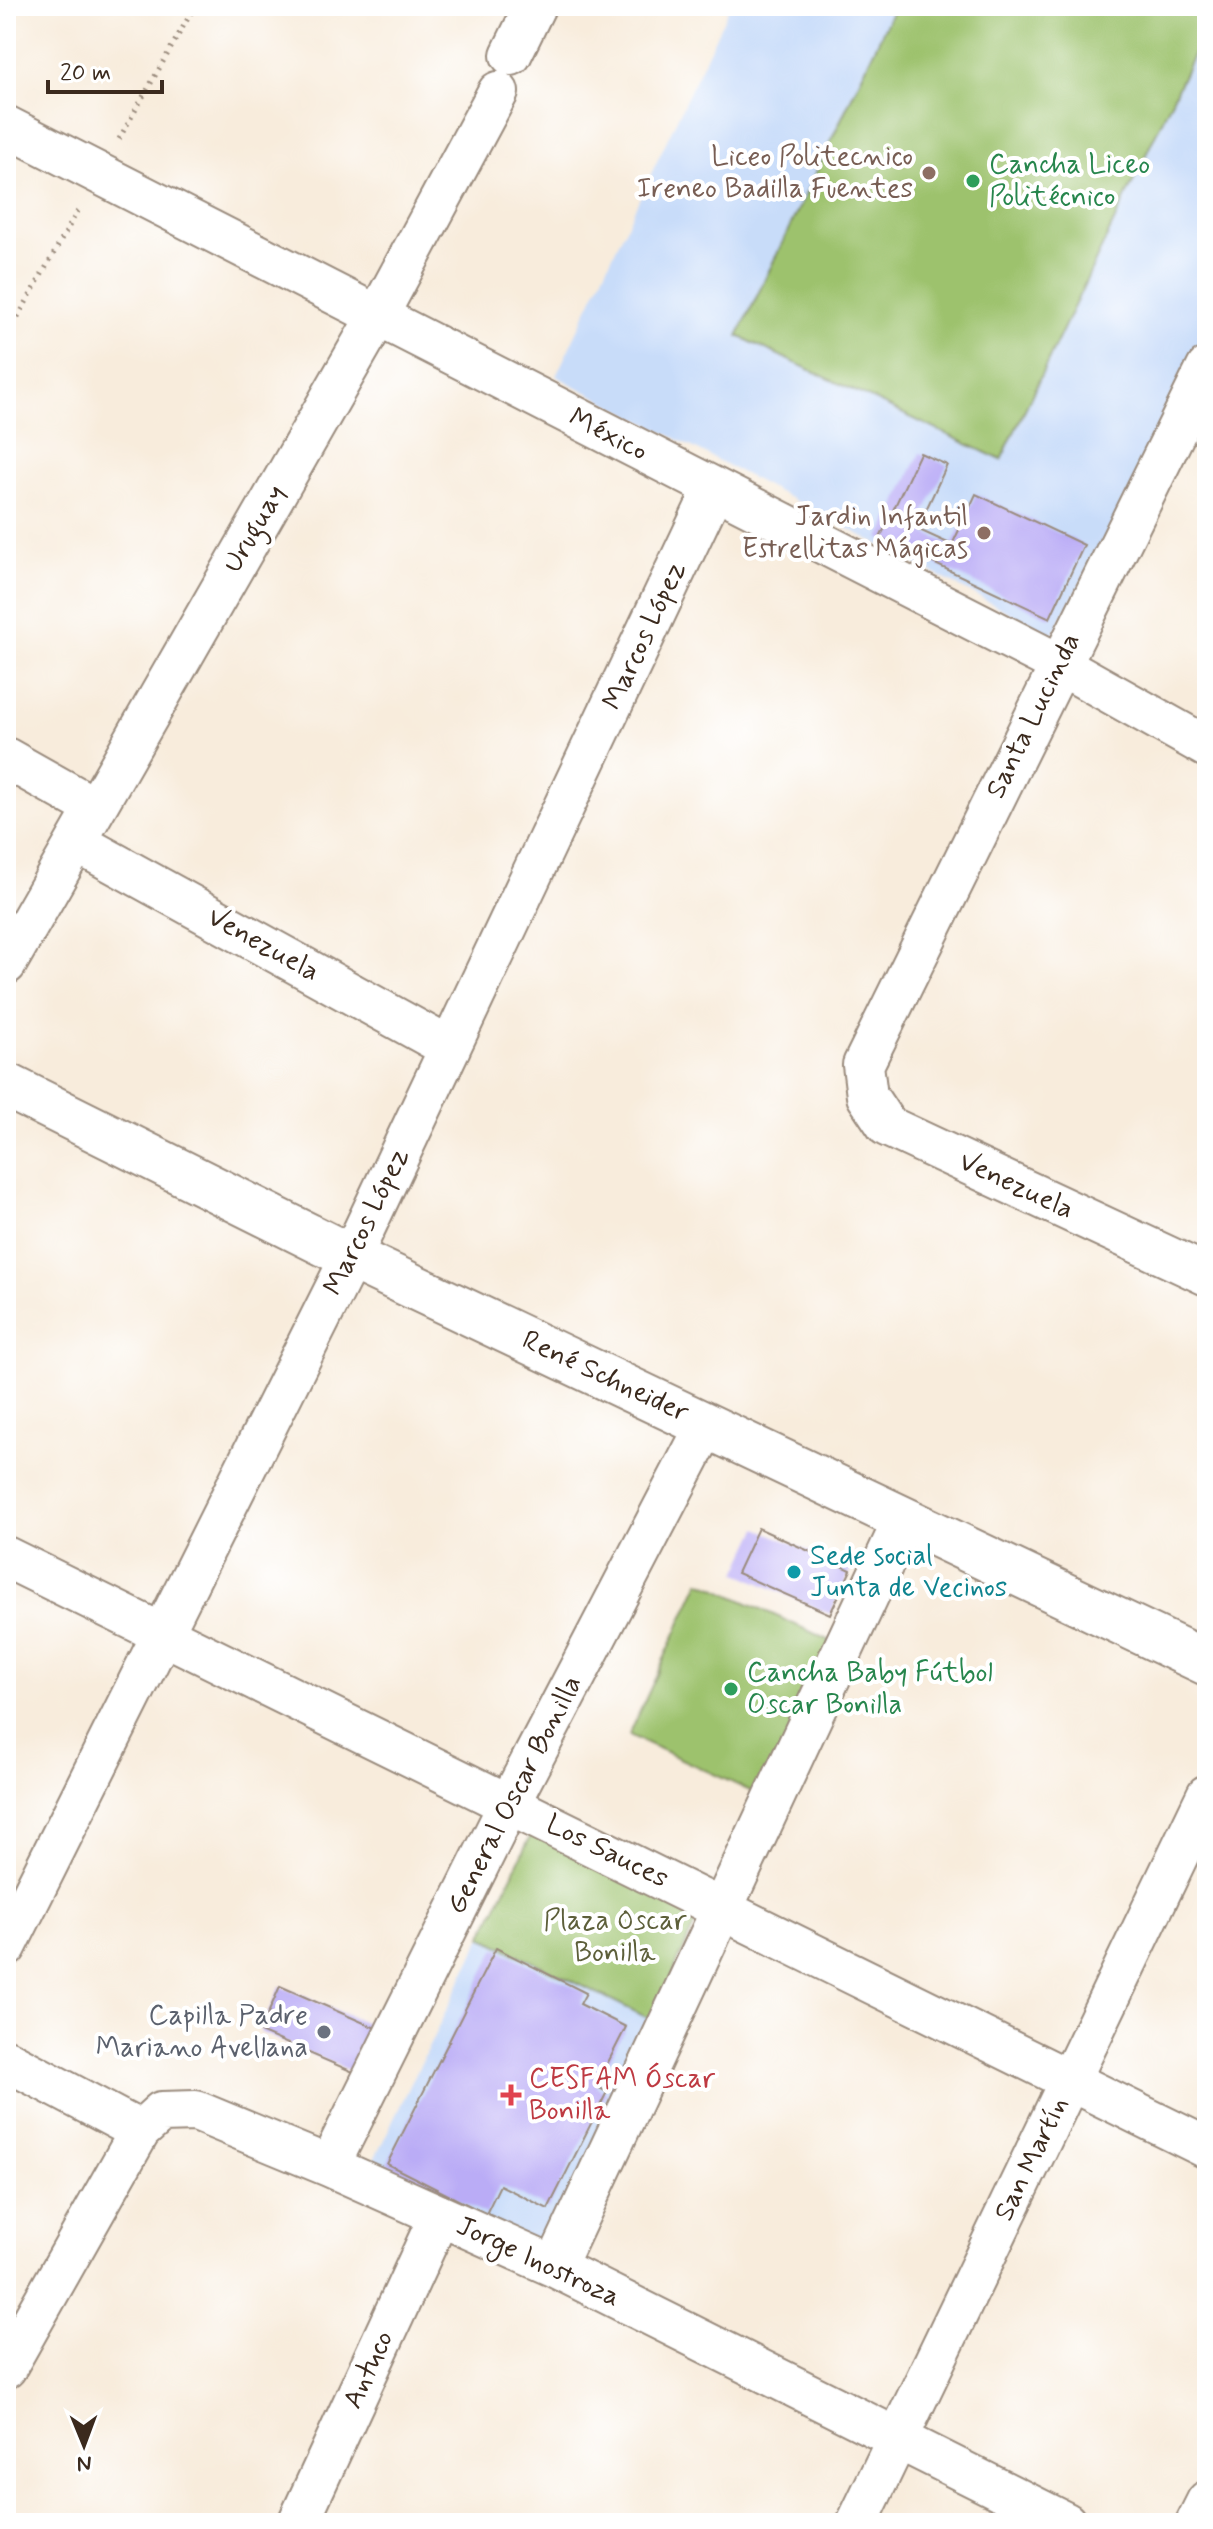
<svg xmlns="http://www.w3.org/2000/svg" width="1213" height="2529" font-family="Mynerve,sans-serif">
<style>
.built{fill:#c8dcf9}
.green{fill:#9dc26d;stroke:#6c7646;stroke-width:2}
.building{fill:#baacf6}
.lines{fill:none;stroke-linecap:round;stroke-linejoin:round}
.minor-casing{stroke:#9a8b7d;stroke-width:44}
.tertiary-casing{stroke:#9a8b7d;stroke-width:48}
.path{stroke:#9a8b7d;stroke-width:5;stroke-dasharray:2 6;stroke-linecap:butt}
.minor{stroke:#fff;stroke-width:40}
.tertiary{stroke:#fff;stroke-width:44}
.education-dot{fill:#8d6e63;stroke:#fff;stroke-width:3}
.leisure-dot{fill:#2e9e5b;stroke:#fff;stroke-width:3}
.culture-dot{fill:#0f9aa8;stroke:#fff;stroke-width:3}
.worship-dot{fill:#6b7280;stroke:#fff;stroke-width:3}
.health-dot{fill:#e0444e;stroke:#fff;stroke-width:3}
.labels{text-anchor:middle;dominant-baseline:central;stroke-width:8;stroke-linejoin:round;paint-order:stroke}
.education-label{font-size:28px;fill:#785e54;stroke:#fff;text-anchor:end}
.leisure-label{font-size:28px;fill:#27864d;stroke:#fff;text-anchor:start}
.street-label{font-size:28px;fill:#3b2a1e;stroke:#fff}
.culture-label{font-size:28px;fill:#0d838f;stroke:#fff;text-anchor:start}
.park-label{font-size:28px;fill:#5d5f3a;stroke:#fff}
.worship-label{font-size:28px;fill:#5b616d;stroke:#fff;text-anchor:end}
.health-label{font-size:28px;fill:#be3a42;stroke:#fff;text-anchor:start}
</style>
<rect width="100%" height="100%" fill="#fff"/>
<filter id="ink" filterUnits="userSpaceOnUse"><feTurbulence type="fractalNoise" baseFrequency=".0125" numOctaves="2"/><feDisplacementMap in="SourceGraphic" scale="16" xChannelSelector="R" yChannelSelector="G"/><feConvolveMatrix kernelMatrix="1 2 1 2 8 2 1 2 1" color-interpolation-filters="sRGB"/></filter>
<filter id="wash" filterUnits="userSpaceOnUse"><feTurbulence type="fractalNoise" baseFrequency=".006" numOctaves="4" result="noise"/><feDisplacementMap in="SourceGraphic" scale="32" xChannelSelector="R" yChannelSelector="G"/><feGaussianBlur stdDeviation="1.8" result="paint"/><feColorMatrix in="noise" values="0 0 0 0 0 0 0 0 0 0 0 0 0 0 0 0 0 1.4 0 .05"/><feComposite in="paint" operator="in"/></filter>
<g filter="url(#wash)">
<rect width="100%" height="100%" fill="#f8ecdc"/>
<!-- built -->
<path class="built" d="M 730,6 L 1207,6 L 1207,339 L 1111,531 L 1052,635 L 556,376 Z
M 482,1937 L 652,2020 L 543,2254 L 369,2170 Z"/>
<!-- green -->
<path class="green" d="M 895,6 L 1207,6 L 1207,26 L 1001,460 L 738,336 Z
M 700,1581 L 833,1642 L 761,1796 L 629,1735 Z
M 532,1833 L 700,1913 L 652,2020 L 482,1937 Z"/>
<g id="blocks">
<!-- building -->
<path class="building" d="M 920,453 L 947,465 L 917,529 L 952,545 L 976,494 L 1084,545 L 1050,618 L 880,538 Z
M 758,1528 L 851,1570 L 830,1614 L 737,1573 Z
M 496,1948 L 586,1993 L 580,2004 L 626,2027 L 596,2086 L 607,2092 L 548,2209 L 500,2185 L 486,2214 L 387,2164 Z
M 280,1986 L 387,2033 L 367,2078 L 260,2032 Z"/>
</g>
</g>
<g filter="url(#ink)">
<use href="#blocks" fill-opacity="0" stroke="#9a8b7d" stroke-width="2"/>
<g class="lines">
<!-- minor casing -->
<g class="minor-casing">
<path id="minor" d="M 511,55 L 535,6
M 6,126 L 1059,664 L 1207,747
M 1207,368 L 863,1065 L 867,1096 L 887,1126 L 1207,1275
M 6,758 L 95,808
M 76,842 L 450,1048
M 6,964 L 377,317 L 498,92
M 6,1557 L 1207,2148
M 6,1947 L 351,1257 L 714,489
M 6,2060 L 140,2131
M 329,2166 L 509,1804 L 706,1426
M 555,2267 L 904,1519
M 6,2368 L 140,2131 L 161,2112 L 196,2111 L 329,2166 L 555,2267 L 1066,2523
M 298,2523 L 439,2217
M 857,2523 L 1207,1795
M 1196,2523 L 1207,2501"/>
</g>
<!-- tertiary casing -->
<g class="tertiary-casing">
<path id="tertiary" d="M 6,1085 L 351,1257 L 1207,1663"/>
</g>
<!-- path -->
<path class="path" d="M 119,139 L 195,6
M 6,338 L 80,207"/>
<!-- minor -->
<use href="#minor" class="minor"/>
<!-- tertiary -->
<use href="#tertiary" class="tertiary"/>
</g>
</g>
<!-- markers -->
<g class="education-dot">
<circle cx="929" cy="173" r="8"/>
<circle cx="984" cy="533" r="8"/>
</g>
<g class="leisure-dot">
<circle cx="973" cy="181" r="8"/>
<circle cx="731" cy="1689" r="8"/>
</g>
<circle class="culture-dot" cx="794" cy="1572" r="8"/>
<circle class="worship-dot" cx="324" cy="2032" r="8"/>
<path class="health-dot" d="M507 2083h8v8h8v8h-8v8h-8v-8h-8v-8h8z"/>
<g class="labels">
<!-- education labels -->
<g class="education-label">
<text x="913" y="157">Liceo Politecnico<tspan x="913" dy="32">Ireneo Badilla Fuentes</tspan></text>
<text x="968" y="517">Jardin Infantil<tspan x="968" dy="32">Estrellitas Mágicas</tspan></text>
</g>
<!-- leisure labels -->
<g class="leisure-label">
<text x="989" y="165">Cancha Liceo<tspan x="989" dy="32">Politécnico</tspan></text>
<text x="747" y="1673">Cancha Baby Fútbol<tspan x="747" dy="32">Oscar Bonilla</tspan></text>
</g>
<!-- street labels -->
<g class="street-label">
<text transform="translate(608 435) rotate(27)">México</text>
<text transform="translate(255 529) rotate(-60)">Uruguay</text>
<text transform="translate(645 636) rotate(-65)">Marcos López</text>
<text transform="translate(1034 716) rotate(-64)">Santa Lucinda</text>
<text transform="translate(263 945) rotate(29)">Venezuela</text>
<text transform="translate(1016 1186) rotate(25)">Venezuela</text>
<text transform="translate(367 1222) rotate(-64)">Marcos López</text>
<text transform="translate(605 1377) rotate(25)">René Schneider</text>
<text transform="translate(515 1795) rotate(-63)">General Oscar Bonilla</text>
<text transform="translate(607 1852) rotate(26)">Los Sauces</text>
<text transform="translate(1032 2159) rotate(-64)">San Martín</text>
<text transform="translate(538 2262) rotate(25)">Jorge Inostroza</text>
<text transform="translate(369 2370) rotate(-65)">Antuco</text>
</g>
<!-- culture labels -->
<g class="culture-label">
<text x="810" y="1556">Sede social<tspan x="810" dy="32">Junta de Vecinos</tspan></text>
</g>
<!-- park labels -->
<g class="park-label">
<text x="615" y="1921">Plaza Oscar<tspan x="615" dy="32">Bonilla</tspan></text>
</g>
<!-- worship labels -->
<g class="worship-label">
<text x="308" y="2016">Capilla Padre<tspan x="308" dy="32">Mariano Avellana</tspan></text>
</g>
<!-- health labels -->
<g class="health-label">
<text x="529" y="2079">CESFAM Óscar<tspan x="529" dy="32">Bonilla</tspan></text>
</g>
</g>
<!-- margin -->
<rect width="1213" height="2529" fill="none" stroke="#fff" stroke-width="32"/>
<!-- north arrow -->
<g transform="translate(84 2445) rotate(179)" stroke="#ffffff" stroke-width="6" paint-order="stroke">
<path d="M0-6L14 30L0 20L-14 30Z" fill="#3b2a1e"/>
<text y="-12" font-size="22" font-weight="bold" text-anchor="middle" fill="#3b2a1e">N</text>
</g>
<!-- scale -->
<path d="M48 80v12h114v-12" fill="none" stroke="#3b2a1e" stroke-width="4"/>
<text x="60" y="80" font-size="24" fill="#3b2a1e" stroke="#ffffff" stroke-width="6" paint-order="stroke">20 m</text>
</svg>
